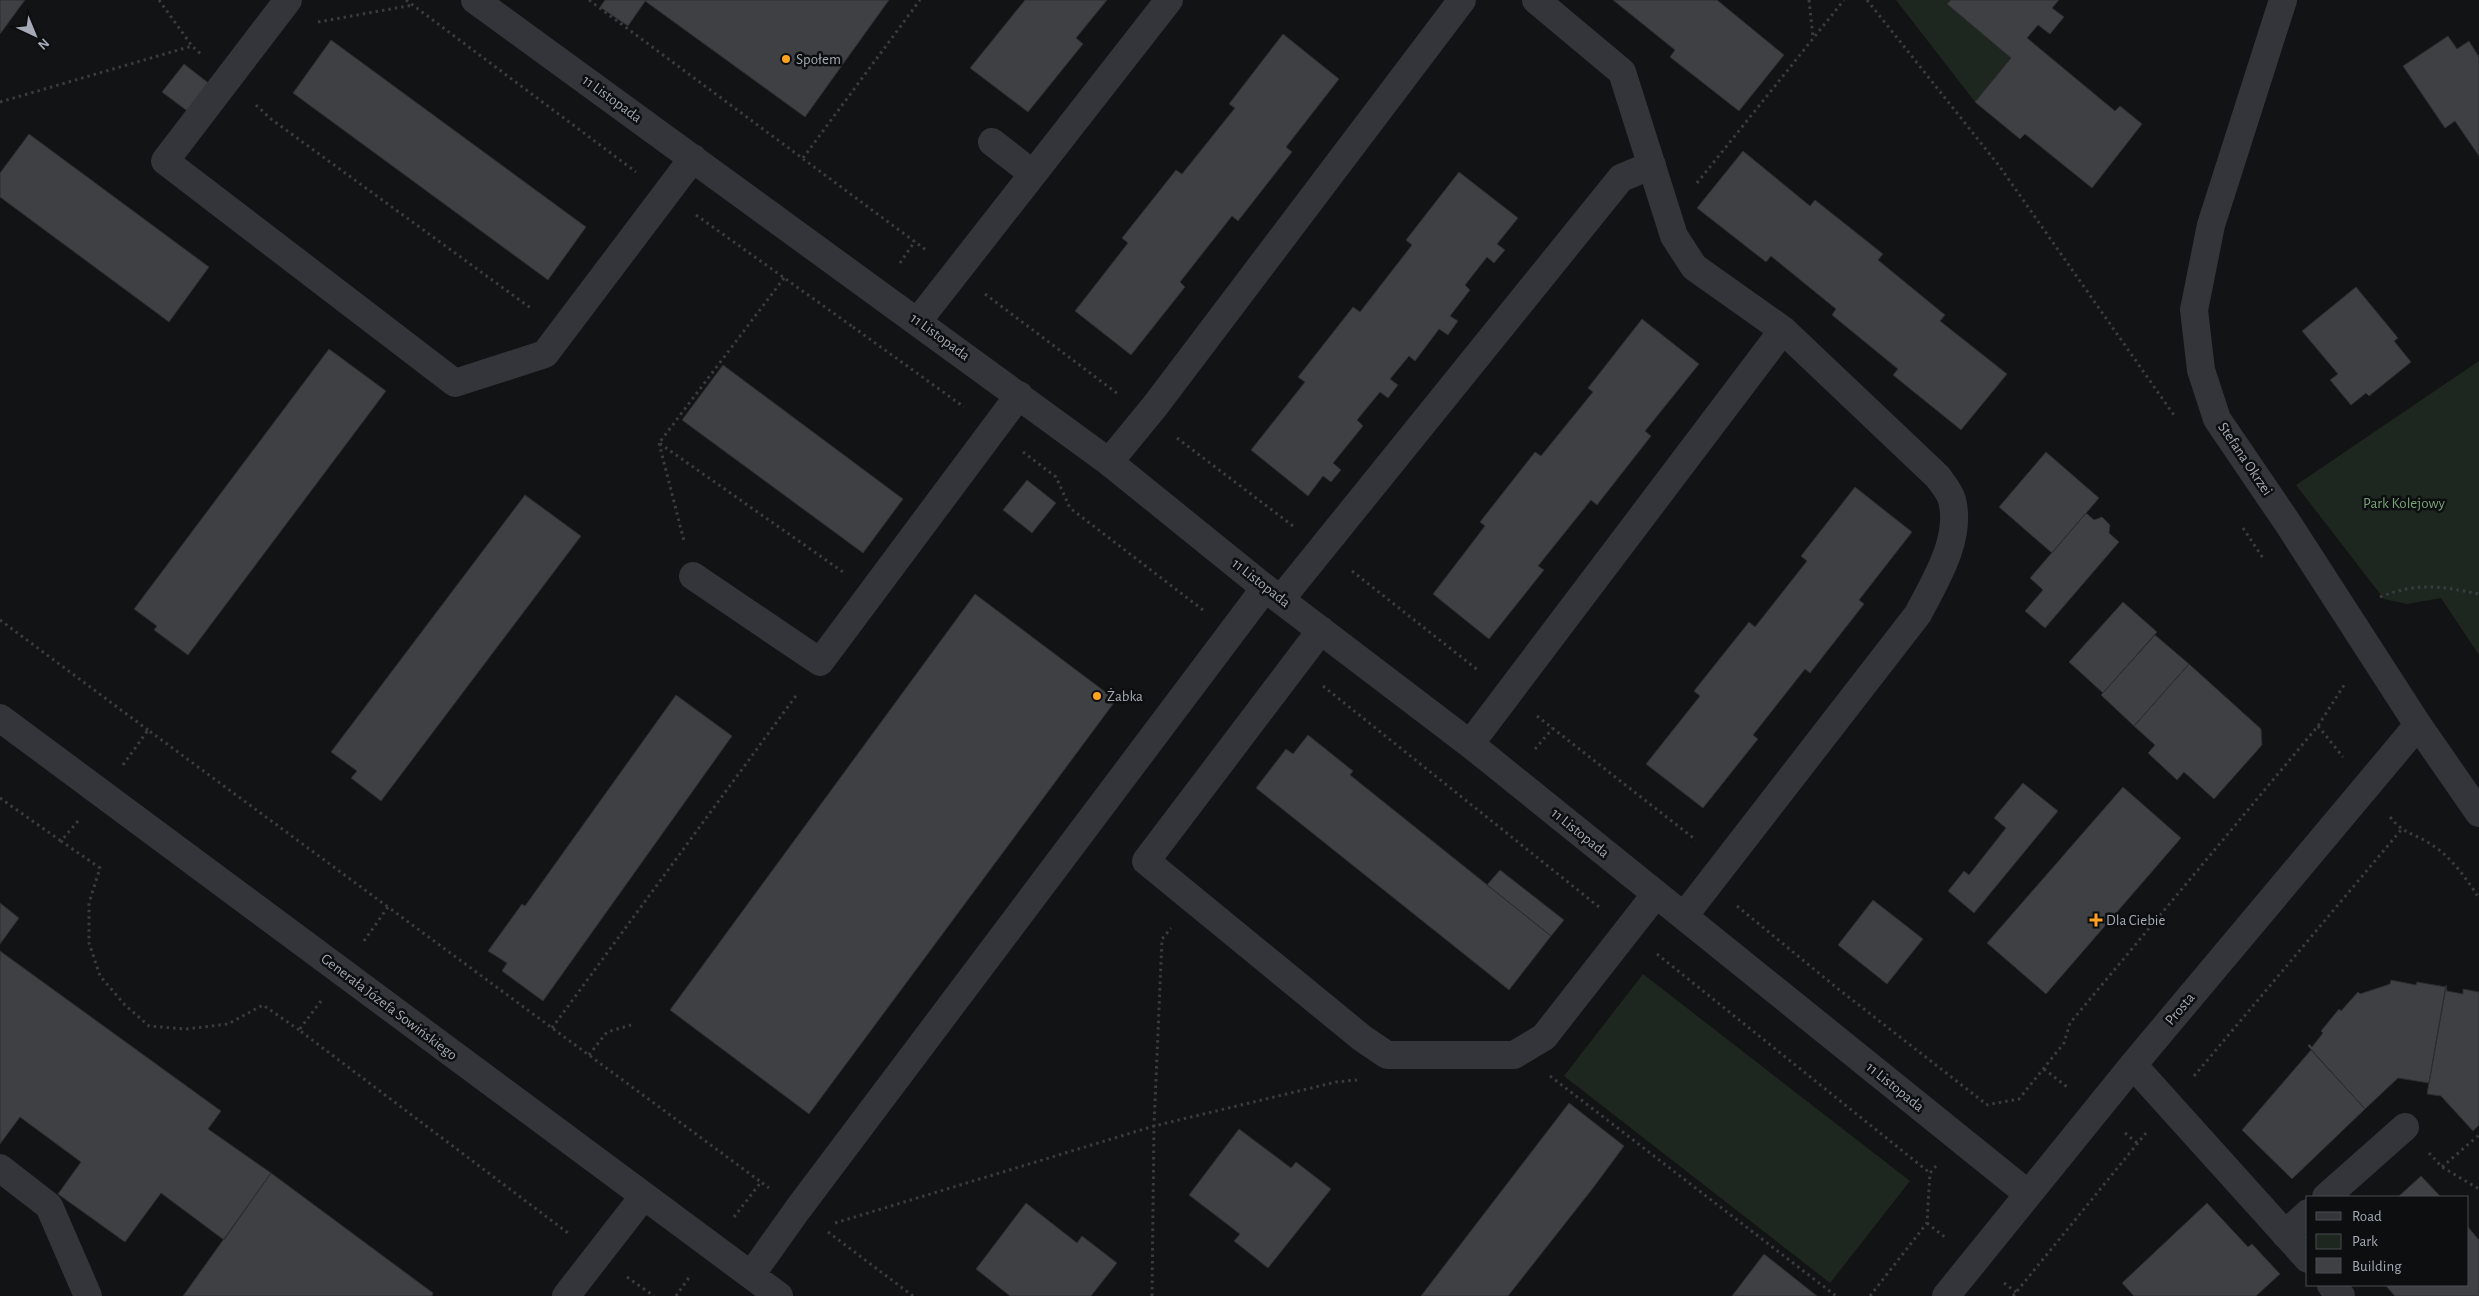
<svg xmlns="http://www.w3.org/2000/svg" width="2479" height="1296" font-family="'Alegreya Sans',sans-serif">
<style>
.green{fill:#1e271f}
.building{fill:#3e4044;stroke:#2c2d30}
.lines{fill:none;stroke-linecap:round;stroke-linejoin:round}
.path{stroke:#393c41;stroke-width:3;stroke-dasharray:2.5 4;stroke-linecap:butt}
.minor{stroke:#33353a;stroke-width:28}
.poi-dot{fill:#ffa220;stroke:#0d0e0f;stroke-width:2}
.labels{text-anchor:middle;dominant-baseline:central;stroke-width:5;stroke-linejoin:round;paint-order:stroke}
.poi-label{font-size:15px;fill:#a3aab6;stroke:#0d0e0f;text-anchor:start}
.street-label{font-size:15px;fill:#a3aab6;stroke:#0d0e0f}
.park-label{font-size:15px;fill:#79a378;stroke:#0d0e0f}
</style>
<rect width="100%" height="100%" fill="#121314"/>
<!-- green -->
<path class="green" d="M 1896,0 L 1951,0 L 1947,4 L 2011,58 L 1975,102 Z
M 2479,361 L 2479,655 L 2441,598 L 2407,604 L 2384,599 L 2296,485 Z
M 1643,974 L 1910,1181 L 1830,1283 L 1564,1076 Z"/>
<!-- building -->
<path class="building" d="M 0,0 L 25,0 L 0,34 Z
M 605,0 L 646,0 L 628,26 L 600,7 Z
M 646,0 L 889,0 L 805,117 L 645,1 Z
M 1025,0 L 1107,0 L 1076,38 L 1083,44 L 1028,112 L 970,68 Z
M 1613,0 L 1717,0 L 1784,55 L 1739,111 L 1670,57 L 1675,50 Z
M 1951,0 L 2059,0 L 2052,8 L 2064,17 L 2050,34 L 2038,25 L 2027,38 L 2115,111 L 2120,106 L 2142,124 L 2092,188 L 2025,134 L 2020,139 L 1975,102 L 2011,58 L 1947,4 Z
M 1283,34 L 1339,79 L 1286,147 L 1292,152 L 1238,221 L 1232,216 L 1180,282 L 1185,287 L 1131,355 L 1075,311 L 1128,243 L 1122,238 L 1176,170 L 1182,174 L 1235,108 L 1229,104 Z
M 2448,36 L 2457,49 L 2469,41 L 2479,57 L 2479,156 L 2455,121 L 2445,128 L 2403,66 Z
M 331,40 L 586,227 L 548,280 L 293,93 Z
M 184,64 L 211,85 L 190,113 L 162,92 Z
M 29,134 L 209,267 L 169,322 L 0,197 L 0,173 Z
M 1743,151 L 1810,206 L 1815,200 L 1883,254 L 1878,260 L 1945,315 L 1940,321 L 2007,374 L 1961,430 L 1893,375 L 1898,369 L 1832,315 L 1836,309 L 1771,256 L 1766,262 L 1697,208 Z
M 1459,172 L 1518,218 L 1497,244 L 1505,250 L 1494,263 L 1487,257 L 1465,285 L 1470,290 L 1450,316 L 1458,321 L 1448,335 L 1439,329 L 1415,361 L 1409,356 L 1390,379 L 1398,385 L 1388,398 L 1380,392 L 1357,420 L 1363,426 L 1333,463 L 1341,470 L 1331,482 L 1323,476 L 1308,496 L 1251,450 L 1305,382 L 1298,377 L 1353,307 L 1360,312 L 1412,245 L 1406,240 Z
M 2356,287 L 2398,338 L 2394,341 L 2411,362 L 2369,396 L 2366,393 L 2351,405 L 2330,380 L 2338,374 L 2302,331 Z
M 1642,319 L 1699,364 L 1645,431 L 1651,436 L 1597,505 L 1591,500 L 1538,566 L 1544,570 L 1489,639 L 1433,594 L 1485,526 L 1480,522 L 1535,452 L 1541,456 L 1593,392 L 1588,388 Z
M 329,349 L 386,391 L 188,655 L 154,630 L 157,626 L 134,609 Z
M 723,365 L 903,499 L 863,553 L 682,420 Z
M 2046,452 L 2099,498 L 2052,553 L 1999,507 Z
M 1027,480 L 1056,503 L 1032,533 L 1003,510 Z
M 1855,487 L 1912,532 L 1859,600 L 1864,604 L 1810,673 L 1805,669 L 1753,735 L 1758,739 L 1703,808 L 1646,764 L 1700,696 L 1694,691 L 1749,622 L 1755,627 L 1807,561 L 1801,556 Z
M 525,495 L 581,536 L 381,801 L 351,778 L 357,771 L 331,752 Z
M 2086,513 L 2094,520 L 2102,517 L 2110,525 L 2109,533 L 2119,542 L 2045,628 L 2025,611 L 2043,590 L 2030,578 Z
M 975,594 L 1116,700 L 809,1114 L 670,1010 Z
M 2123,602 L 2157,632 L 2103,693 L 2069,662 Z
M 2155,635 L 2189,664 L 2134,726 L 2101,695 Z
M 2189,664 L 2261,729 L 2262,745 L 2214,799 L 2184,772 L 2177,780 L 2148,753 L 2155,745 L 2134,726 Z
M 676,695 L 732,736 L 543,1001 L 502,971 L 507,963 L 488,951 L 522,904 L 525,906 Z
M 1308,735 L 1353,771 L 1350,775 L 1551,936 L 1509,990 L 1256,788 L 1286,749 L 1293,754 Z
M 2023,783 L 2058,811 L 1974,913 L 1948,891 L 1964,871 L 1969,875 L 2006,828 L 1994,818 Z
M 2123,787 L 2181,838 L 2046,994 L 1987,943 Z
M 1500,870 L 1564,920 L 1551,936 L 1487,885 Z
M 1873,900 L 1923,939 L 1887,984 L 1838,945 Z
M 0,903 L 19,918 L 0,944 Z
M 0,951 L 221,1111 L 208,1129 L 271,1173 L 224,1240 L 161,1193 L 125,1242 L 58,1194 L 81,1162 L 20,1117 L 0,1144 Z
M 2391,980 L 2416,985 L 2417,982 L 2446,987 L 2429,1083 L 2398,1078 L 2365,1109 L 2308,1046 L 2309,1044 L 2312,1047 L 2323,1033 L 2321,1031 L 2339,1009 L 2341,1011 L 2358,992 L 2360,994 L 2390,984 Z
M 2446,985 L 2447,991 L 2463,994 L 2463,989 L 2479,992 L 2479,1125 L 2473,1131 L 2441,1096 L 2427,1094 Z
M 2311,1050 L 2365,1109 L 2292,1179 L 2242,1130 Z
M 1569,1103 L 1624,1146 L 1593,1188 L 1508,1296 L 1421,1296 Z
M 1239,1129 L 1291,1168 L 1296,1162 L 1331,1189 L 1268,1268 L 1234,1241 L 1240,1234 L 1189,1195 Z
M 271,1173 L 433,1293 L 432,1296 L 183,1296 Z
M 2421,1176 L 2441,1197 L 2398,1197 Z
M 1026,1203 L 1077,1243 L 1082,1236 L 1117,1263 L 1091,1296 L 1010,1296 L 976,1269 Z
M 2207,1203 L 2248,1247 L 2252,1244 L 2280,1274 L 2256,1296 L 2134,1296 L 2122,1283 Z
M 2468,1227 L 2479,1240 L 2479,1296 L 2395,1296 L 2385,1285 L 2468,1285 Z
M 1764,1254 L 1817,1296 L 1732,1296 Z"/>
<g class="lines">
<!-- path -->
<path class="path" d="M 159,0 L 192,46 L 202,55
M 406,0 L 636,172
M 589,0 L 926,250
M 1809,0 L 1813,37
M 1867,0 L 2000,167 L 2176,418
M 318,22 L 413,5
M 0,102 L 192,46
M 256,105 L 271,119 L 532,309
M 803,158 L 920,0
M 1697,183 L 1844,0
M 696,215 L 853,327
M 900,263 L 915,241
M 784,278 L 659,443 L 843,572
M 985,294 L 1118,394
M 853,327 L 964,407
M 1177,438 L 1293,526
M 659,443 L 684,541
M 1023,452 L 1056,477 L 1070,508 L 1203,610
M 2243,528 L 2263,558
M 1352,571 L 1479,671
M 2380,597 C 2418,582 2440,586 2479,594
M 0,620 L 148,730
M 1323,686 L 1599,907
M 1537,716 L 1696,840
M 2318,726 L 2343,757
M 1535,749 L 1553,728
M 123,765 L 148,730 L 388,907
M 0,798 L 61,841
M 2390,817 C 2404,834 2411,832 2429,843 C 2450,855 2466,878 2479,898
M 78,821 L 61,841 L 100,868 L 89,903 L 89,943 L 100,976 L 125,1005 L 149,1026 L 186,1029 L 228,1024 L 263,1005 L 299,1030
M 1737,906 L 1837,988 L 1986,1104
M 364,941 L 388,907 L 761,1182
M 1657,954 L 1930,1173
M 321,1001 L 299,1030 L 568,1233
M 552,1028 L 798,693
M 589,1055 L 607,1032 L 631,1025
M 2044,1069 L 2067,1087
M 1550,1076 L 1836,1296
M 2194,1076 L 2401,830
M 1986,1105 L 2019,1099 L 2064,1043 L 2070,1023 L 2318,726 L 2346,682
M 2125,1133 L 2137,1143
M 2429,1153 L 2442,1167 L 2479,1189
M 2442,1167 L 2479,1135
M 734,1217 L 761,1182 L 769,1188
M 835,1223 L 1154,1126 L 1336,1082 L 1357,1080
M 1927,1223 L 1946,1238
M 828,1232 L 913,1296
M 627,1277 L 654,1296
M 2004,1283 L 2016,1292
M 676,1296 L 690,1276
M 1152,1296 L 1154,1126 L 1162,939 L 1171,928
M 1870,1296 L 1927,1223 L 1930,1173 L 1936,1166
M 2013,1296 L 2146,1133"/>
<!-- minor -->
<path class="minor" d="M 288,0 L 165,161 L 455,383 L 545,354 L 693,158
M 475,0 L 1109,462 L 1265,588 L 1470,744 L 2027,1193
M 1536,0 L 1622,72 L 1674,236 L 1694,267 L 1783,330 L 1938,477 C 1943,484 1950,492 1952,500 C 1962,539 1935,581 1918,614 L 1684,916
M 2283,0 L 2211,225 L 2194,310 L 2201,370 L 2217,419 L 2289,525 L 2418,725 L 2479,813
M 992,142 L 1033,174
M 918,321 L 1169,0
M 1109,462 L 1155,406 L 1462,0
M 693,576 L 820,662 L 1019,395
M 1281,599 L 1621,178 L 1652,165
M 1321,630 L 1146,861 L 1362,1038 L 1387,1055 L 1514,1055 L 1544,1037 L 1656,894
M 0,718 L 779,1296
M 1470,744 L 1783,330
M 2133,1065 L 2308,1259
M 0,1168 L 49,1206 L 88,1296
M 2326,1197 L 2405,1127
M 2285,1234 L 2308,1213
M 751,1275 L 798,1209 L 1265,588
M 2331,1285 L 2341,1296
M 566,1296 L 643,1197
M 1946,1296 L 2133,1065 L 2418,725"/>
</g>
<!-- markers -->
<g class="poi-dot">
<circle cx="786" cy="59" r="5"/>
<circle cx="1097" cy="696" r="5"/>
<path d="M2093.5 912.5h5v5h5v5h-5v5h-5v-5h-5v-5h5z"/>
</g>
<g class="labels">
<!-- poi labels -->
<g class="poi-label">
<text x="796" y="59">Społem</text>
<text x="1107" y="696">Żabka</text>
<text x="2106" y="920">Dla Ciebie</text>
</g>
<!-- street labels -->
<g class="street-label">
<text transform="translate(612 99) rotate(36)">11 Listopada</text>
<text transform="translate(940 337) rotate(36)">11 Listopada</text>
<text transform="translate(2245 459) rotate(56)">Stefana Okrzei</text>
<text transform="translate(1261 583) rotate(38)">11 Listopada</text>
<text transform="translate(1580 833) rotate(39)">11 Listopada</text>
<text transform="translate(389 1007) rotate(37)">Generała Józefa Sowińskiego</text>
<text transform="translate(2180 1009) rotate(-50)">Prosta</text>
<text transform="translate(1895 1087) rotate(39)">11 Listopada</text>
</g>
<!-- park labels -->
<g class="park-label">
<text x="2404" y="503">Park Kolejowy</text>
</g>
</g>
<!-- legend -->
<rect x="2306" y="1196" width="162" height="90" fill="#0d0e0f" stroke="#494c52"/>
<rect x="2316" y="1212" width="25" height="8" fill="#33353a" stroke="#494c52"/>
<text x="2352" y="1221" font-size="15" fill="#a3aab6">Road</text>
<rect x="2316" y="1234" width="25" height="15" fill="#1e271f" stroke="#494c52"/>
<text x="2352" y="1246" font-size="15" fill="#a3aab6">Park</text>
<rect x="2316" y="1258" width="25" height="15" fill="#3e4044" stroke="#494c52"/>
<text x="2352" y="1271" font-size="15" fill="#a3aab6">Building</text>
<!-- north arrow -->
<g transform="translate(35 35) rotate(136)" stroke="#0d0e0f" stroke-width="4" paint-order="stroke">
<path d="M0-4L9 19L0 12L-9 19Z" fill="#a3aab6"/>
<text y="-8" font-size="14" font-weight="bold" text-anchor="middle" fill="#a3aab6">N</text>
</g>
</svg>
